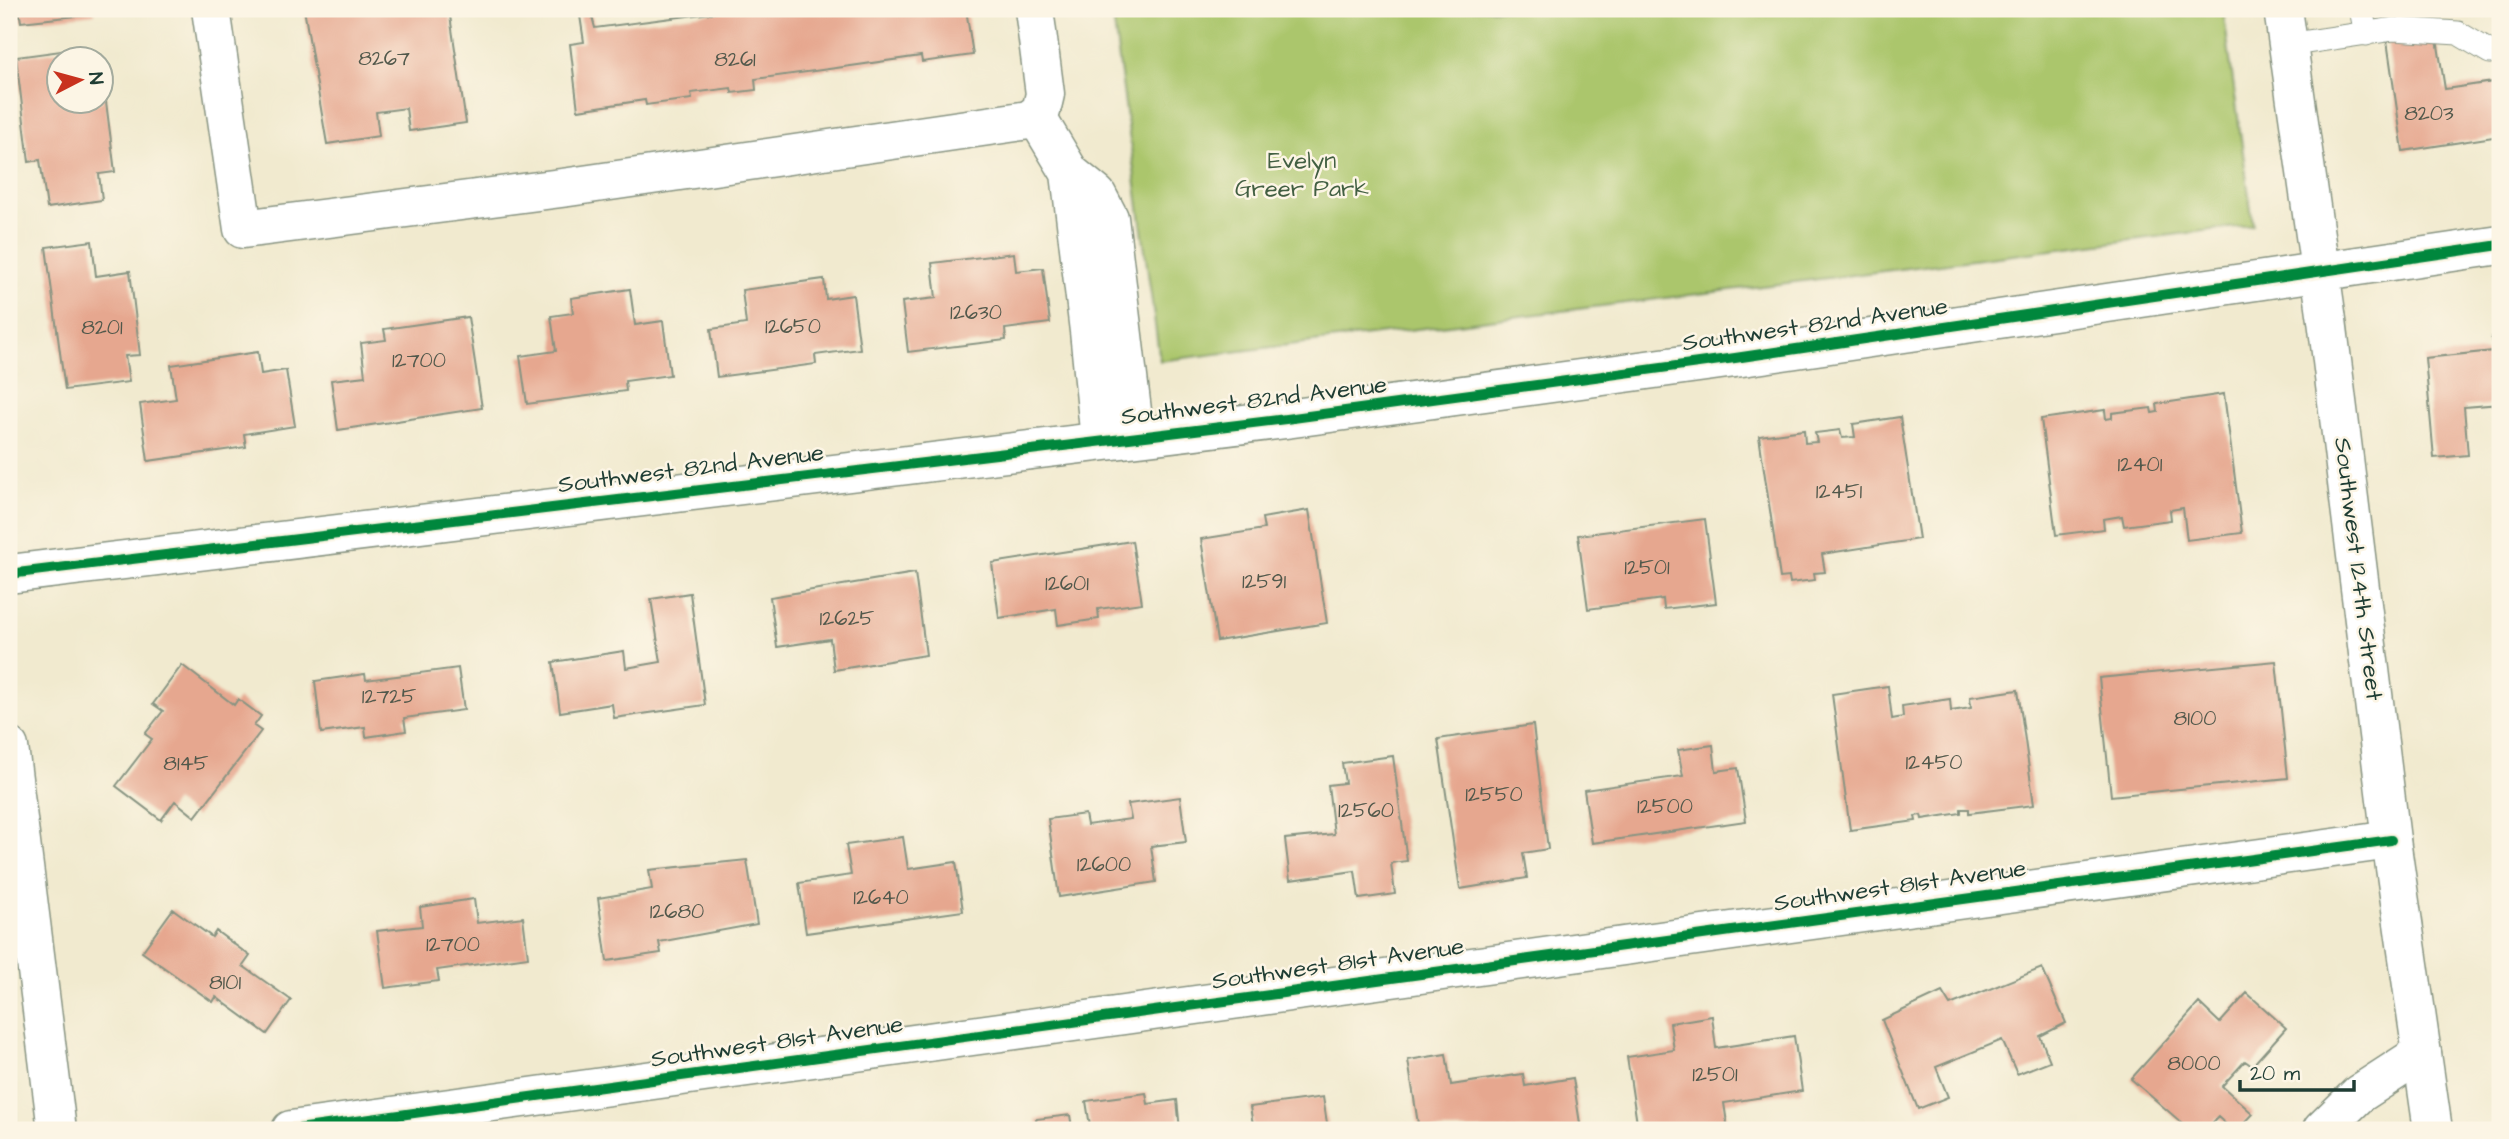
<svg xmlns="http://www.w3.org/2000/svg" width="2509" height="1139" font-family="'Architects Daughter',sans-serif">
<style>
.green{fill:#abc66c;stroke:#658250;stroke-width:2}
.building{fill:#e6a78f}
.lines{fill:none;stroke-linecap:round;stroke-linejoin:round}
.lane-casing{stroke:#889482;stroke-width:25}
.street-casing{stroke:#889482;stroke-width:41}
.secondary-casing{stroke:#889482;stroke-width:41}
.lane{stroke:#fff;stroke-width:23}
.street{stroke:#fff;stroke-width:38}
.secondary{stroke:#fff;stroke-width:38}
.cycleway-casing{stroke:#fcf5e5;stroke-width:15}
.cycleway{stroke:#00873e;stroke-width:10}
.labels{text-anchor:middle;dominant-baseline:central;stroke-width:5;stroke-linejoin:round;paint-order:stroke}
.number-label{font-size:21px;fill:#51584b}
.park-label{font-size:24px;fill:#425f42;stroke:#fcf5e5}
.street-label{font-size:24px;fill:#1f3d34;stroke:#fcf5e5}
</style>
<rect width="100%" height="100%" fill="#fcf5e5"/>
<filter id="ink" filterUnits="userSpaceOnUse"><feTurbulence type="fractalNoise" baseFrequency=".0143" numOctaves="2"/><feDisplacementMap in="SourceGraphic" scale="14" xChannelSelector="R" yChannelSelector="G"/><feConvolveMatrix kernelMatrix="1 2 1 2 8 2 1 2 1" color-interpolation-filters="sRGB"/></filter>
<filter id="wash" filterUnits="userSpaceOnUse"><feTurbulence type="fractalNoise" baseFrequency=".00686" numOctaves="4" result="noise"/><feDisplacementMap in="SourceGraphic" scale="28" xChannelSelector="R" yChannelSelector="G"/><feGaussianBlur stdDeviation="1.57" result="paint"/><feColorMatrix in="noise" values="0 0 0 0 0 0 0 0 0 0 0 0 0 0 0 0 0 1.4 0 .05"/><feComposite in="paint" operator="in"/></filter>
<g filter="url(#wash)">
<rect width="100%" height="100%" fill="#f1eacf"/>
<!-- green -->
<path class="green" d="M 1112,9 L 2223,9 L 2253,225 L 1160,361 Z"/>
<g id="blocks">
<!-- building -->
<path class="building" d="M 19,9 L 94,9 L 95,14 L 21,22 Z
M 304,9 L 449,9 L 466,123 L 409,131 L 406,108 L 376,112 L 379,136 L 327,144 Z
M 579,9 L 590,9 L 595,28 L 718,12 L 718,9 L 966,9 L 973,55 L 922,62 L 921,56 L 858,65 L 755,79 L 756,90 L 732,93 L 731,88 L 691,93 L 692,99 L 646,105 L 645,100 L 578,110 L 570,44 L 584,42 Z
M 2436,33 L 2445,89 L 2500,81 L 2500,136 L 2403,151 L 2387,41 Z
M 68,50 L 70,60 L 60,60 L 60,102 L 102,102 L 102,94 L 105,94 L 115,172 L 99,174 L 102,200 L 47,208 L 40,160 L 29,162 L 16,57 Z
M 92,241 L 96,276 L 130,271 L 140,355 L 125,356 L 129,382 L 65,390 L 46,247 Z
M 1014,253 L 1016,271 L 1043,268 L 1050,323 L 1005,329 L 1006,340 L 908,352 L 902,302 L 936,298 L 932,263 Z
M 824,279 L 826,299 L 853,295 L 860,349 L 815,355 L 816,364 L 717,377 L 711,329 L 746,324 L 742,290 Z
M 630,289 L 635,325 L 663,321 L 670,375 L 625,381 L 626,391 L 527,404 L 520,356 L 556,351 L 551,316 L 573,313 L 571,298 Z
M 468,317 L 482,408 L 338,430 L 331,380 L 365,376 L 361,343 L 386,340 L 384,329 Z
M 2500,336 L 2500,404 L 2464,407 L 2468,455 L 2434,458 L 2425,358 L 2493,351 L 2491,337 Z
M 258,352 L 261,374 L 286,370 L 295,426 L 244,434 L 246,447 L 148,461 L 140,404 L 176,399 L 171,365 Z
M 2224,394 L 2242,533 L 2187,540 L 2183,508 L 2170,510 L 2171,520 L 2124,526 L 2122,516 L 2103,519 L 2104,529 L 2056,535 L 2041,419 L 2105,410 L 2106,419 L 2112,418 L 2112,413 L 2151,408 L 2152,413 L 2158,412 L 2157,404 Z
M 1900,417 L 1919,539 L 1822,554 L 1825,572 L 1814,573 L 1815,580 L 1790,583 L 1789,577 L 1780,578 L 1759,436 L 1804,430 L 1805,443 L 1817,442 L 1815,433 L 1840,430 L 1842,438 L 1855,437 L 1853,424 Z
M 1309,510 L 1327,623 L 1217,641 L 1201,539 L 1264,529 L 1262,518 Z
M 1705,519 L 1716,603 L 1664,609 L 1663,599 L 1588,609 L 1578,535 Z
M 1132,541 L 1142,603 L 1098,609 L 1099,619 L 1058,625 L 1056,609 L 999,618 L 992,563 Z
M 915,573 L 926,655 L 834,670 L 830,639 L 777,647 L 770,597 Z
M 690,593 L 705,705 L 614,718 L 612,704 L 560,712 L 553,662 L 624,651 L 626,668 L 661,662 L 651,599 Z
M 2276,661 L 2288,778 L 2111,796 L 2099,678 Z
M 182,665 L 234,705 L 238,699 L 261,716 L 254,726 L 261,731 L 195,817 L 175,801 L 161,820 L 116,786 L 152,739 L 145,734 L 163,711 L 153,704 Z
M 458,668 L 464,710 L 404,718 L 406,731 L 366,737 L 365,727 L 321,733 L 315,681 L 365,674 L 366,680 Z
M 1888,686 L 1892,719 L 1903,717 L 1902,706 L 1950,699 L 1951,711 L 1971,708 L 1970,697 L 2018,690 L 2034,805 L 1969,813 L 1969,809 L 1961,809 L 1961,813 L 1922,819 L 1921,815 L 1915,816 L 1916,821 L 1850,830 L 1832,694 Z
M 1533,725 L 1548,849 L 1523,853 L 1527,878 L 1460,889 L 1438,739 Z
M 1713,745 L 1716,771 L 1738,768 L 1746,821 L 1592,843 L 1584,790 L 1683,776 L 1678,750 Z
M 1393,756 L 1407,861 L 1391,863 L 1395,894 L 1359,899 L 1355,871 L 1290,880 L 1285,839 L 1334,834 L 1328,785 L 1345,783 L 1342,763 Z
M 1180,797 L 1186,842 L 1151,846 L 1156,882 L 1059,897 L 1048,819 L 1085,814 L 1087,825 L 1131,819 L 1128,804 Z
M 903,837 L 908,869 L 956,862 L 963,911 L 806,933 L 799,883 L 851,875 L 846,845 Z
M 747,860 L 757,924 L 659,942 L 661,953 L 607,961 L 598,898 L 652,889 L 649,870 Z
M 474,899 L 477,923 L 523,917 L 528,957 L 437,970 L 439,981 L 385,988 L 377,931 L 422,926 L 420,907 Z
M 173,909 L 212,937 L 216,931 L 250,956 L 243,966 L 291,1000 L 267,1034 L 216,997 L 213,1002 L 142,952 Z
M 2042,968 L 2066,1023 L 2040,1036 L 2050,1061 L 2017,1074 L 2002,1040 L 1936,1067 L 1948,1097 L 1918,1109 L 1882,1020 L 1942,992 L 1950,1005 Z
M 2247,993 L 2286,1028 L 2252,1066 L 2245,1061 L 2222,1086 L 2253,1114 L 2238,1130 L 2232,1130 L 2218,1117 L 2206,1130 L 2197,1123 L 2190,1130 L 2131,1079 L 2199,1003 L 2220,1023 Z
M 1712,1016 L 1716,1048 L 1794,1036 L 1802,1091 L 1724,1103 L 1728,1130 L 1638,1130 L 1627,1057 L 1674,1050 L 1670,1023 Z
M 1446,1054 L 1451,1085 L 1523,1074 L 1525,1086 L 1573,1078 L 1581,1130 L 1419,1130 L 1408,1060 Z
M 1146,1093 L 1148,1104 L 1177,1100 L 1180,1130 L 1038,1130 L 1036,1119 L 1070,1115 L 1072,1128 L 1090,1126 L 1086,1101 Z
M 1323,1097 L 1328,1130 L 1254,1130 L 1250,1107 Z"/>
</g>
</g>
<g filter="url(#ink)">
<use href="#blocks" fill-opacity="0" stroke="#889482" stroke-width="2"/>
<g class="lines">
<!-- lane casing -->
<g class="lane-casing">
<path id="lane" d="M 2361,9 L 2366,34
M 2287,45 L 2394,29 L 2458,33 L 2490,52 L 2500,50"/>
</g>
<!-- street casing -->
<g class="street-casing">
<path id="street" d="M 211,9 L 243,229 L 569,187 L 1029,120 L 1041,111 L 1045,94 L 1034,9
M 1036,116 L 1070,173 L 1097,195 L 1109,218 L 1135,436
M 1070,173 L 1089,331 L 1100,440
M 291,1130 L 2391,840
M 2322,1130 L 2359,1094 L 2422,1053"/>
</g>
<!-- secondary casing -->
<g class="secondary-casing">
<path id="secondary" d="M 2283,9 L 2327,320 L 2391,840 L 2433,1130
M 9,574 L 1286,419 L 1735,358 L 2500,245
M 9,747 L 57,1130"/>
</g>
<!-- lane -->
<use href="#lane" class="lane"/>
<!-- street -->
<use href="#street" class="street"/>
<!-- secondary -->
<use href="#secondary" class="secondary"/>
<!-- cycleway casing -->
<g class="cycleway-casing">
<path id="cycleway" d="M 9,574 L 1286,419 L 1735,358 L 2500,245
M 291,1130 L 2391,840"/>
</g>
<!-- cycleway -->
<use href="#cycleway" class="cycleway"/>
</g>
</g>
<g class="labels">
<!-- number labels -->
<g class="number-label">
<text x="384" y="58">8267</text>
<text x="735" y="59">8261</text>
<text x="2429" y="113">8203</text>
<text x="976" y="312">12630</text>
<text x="793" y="326">12650</text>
<text x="102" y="327">8201</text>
<text x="419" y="360">12700</text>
<text x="2140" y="464">12401</text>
<text x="1839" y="491">12451</text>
<text x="1647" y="567">12501</text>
<text x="1264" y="581">12591</text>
<text x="1067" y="583">12601</text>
<text x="847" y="618">12625</text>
<text x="389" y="696">12725</text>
<text x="2195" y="718">8100</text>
<text x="1934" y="762">12450</text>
<text x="186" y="763">8145</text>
<text x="1494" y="794">12550</text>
<text x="1665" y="806">12500</text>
<text x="1366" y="810">12560</text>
<text x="1104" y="864">12600</text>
<text x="881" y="897">12640</text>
<text x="677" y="911">12680</text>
<text x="453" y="944">12700</text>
<text x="225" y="982">8101</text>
<text x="2194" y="1063">8000</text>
<text x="1715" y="1074">12501</text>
</g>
<!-- park labels -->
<g class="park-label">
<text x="1302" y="161">Evelyn<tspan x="1302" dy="28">Greer Park</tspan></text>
</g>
<!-- street labels -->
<g class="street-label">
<text transform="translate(1815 325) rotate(-8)">Southwest 82nd Avenue</text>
<text transform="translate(1254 401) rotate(-7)">Southwest 82nd Avenue</text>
<text transform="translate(691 469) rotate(-7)">Southwest 82nd Avenue</text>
<text transform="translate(2358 569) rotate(83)">Southwest 124th Street</text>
<text transform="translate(1900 886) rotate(-8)">Southwest 81st Avenue</text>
<text transform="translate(1338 964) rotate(-8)">Southwest 81st Avenue</text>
<text transform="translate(777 1042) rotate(-8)">Southwest 81st Avenue</text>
</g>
</g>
<!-- margin -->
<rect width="2509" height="1139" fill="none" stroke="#fcf5e5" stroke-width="35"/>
<!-- north arrow -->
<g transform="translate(80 80) rotate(84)"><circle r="33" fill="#fcf5e5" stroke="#a4ab9e" stroke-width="2"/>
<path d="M0-5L12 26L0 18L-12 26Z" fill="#c8321e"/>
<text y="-10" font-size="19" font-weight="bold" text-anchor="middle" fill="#1f3d34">N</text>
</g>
<!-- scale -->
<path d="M2240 1080v10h114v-10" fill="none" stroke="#1f3d34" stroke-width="3.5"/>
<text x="2250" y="1080" font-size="21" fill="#1f3d34" stroke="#fcf5e5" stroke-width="5" paint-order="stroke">20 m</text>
</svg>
